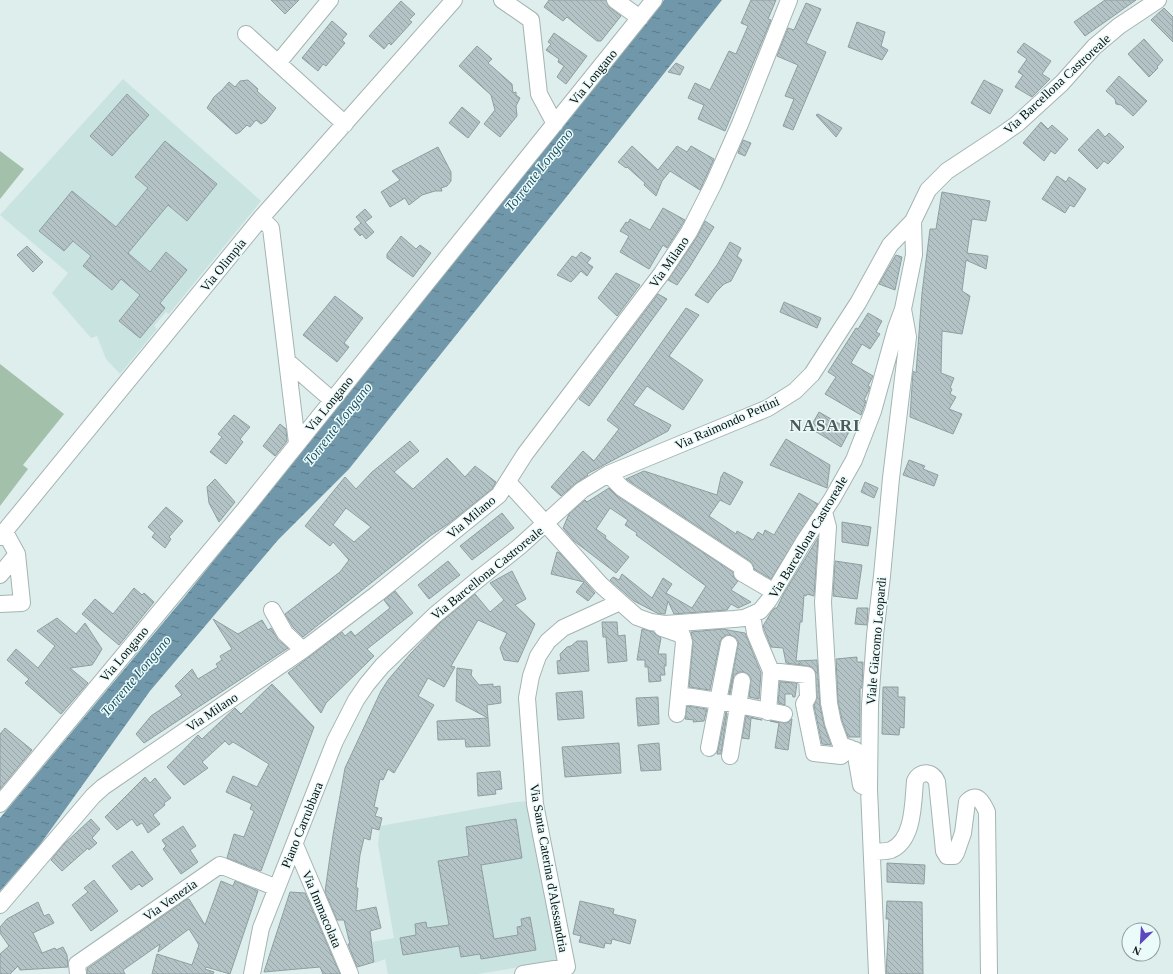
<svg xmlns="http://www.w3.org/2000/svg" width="1173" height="974" font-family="'Times New Roman',serif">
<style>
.built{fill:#c9e3e1}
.garden{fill:#a3c0ab}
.water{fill:url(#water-ripples)}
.building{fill:url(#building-back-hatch);stroke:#8f9ea1;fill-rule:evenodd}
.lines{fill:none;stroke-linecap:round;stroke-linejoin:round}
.minor-casing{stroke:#a4b4b2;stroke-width:18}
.minor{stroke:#fff;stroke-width:16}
.labels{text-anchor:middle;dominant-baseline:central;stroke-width:3;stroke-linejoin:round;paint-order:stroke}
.street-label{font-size:13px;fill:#0a0f0f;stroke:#ebfbfa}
.water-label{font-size:14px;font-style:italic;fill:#1a4e62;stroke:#ebfbfa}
.district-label{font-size:17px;font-weight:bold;letter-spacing:1px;fill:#4c5a59;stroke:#ebfbfa}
</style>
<defs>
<pattern id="water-ripples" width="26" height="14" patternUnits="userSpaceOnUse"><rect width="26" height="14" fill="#7198aa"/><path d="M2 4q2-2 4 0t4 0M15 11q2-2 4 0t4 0" fill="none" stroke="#5b7a89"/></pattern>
<pattern id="building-back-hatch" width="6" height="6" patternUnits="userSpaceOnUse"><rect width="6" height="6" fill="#b4c3c6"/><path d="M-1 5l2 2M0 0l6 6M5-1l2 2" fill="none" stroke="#99a6a9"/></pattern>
</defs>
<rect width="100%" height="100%" fill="#deeeed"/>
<!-- built -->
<path class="built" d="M 123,79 L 261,201 L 169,314 L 166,312 L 154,326 L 157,329 L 120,374 L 106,359 L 97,336 L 91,338 L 52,293 L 68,273 L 0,215 Z
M 529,801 L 557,961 L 478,974 L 388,974 L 385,959 L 375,963 L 372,942 L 394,938 L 378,844 L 380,826 L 515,802 Z"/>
<!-- garden -->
<path class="garden" d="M 0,151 L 24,169 L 0,199 Z
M 0,364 L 64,414 L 23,465 L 28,469 L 0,506 Z"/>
<!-- water -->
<path class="water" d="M 664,0 L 722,0 L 568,195 L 349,469 L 278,540 L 150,691 L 39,846 L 0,891 L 0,818 L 183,599 L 410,315 Z"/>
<!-- building -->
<path class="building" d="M 271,0 L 299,0 L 285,14 Z
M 549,0 L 606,0 L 609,7 L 621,16 L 601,41 L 597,41 L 567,17 L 563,21 L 544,7 Z
M 751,0 L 776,0 L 768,19 L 771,20 L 725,131 L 698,119 L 704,105 L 688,98 L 695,83 L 710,90 L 729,51 L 736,54 L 748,26 L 741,23 Z
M 1105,0 L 1136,0 L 1085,36 L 1074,22 Z
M 401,1 L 415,14 L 409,20 L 412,22 L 391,45 L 389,43 L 384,49 L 369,36 Z
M 806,3 L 821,9 L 806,43 L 826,52 L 793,130 L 783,126 L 794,99 L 785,96 L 798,65 L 777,56 L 788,28 L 794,30 Z
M 1164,8 L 1173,17 L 1173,42 L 1151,20 Z
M 332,21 L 347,34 L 342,40 L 345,43 L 326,66 L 323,64 L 318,71 L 302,58 Z
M 857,22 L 885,32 L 881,46 L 888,50 L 882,60 L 848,47 Z
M 554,33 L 587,56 L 566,84 L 557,77 L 564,66 L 558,62 L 559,59 L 546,50 L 551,44 L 548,42 Z
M 1144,39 L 1163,60 L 1157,67 L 1158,68 L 1149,77 L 1128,54 Z
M 1024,43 L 1051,61 L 1042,74 L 1050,79 L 1032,97 L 1015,87 L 1023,75 L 1018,72 L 1027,59 L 1017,52 Z
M 477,46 L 492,59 L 488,63 L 512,84 L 513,93 L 516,92 L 516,95 L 520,98 L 516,106 L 517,116 L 500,137 L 484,124 L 495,110 L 491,95 L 459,66 Z
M 676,63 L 684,67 L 680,75 L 668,72 Z
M 1119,76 L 1147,101 L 1133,116 L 1121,105 L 1116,104 L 1115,99 L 1106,91 Z
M 248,80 L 258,89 L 257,91 L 276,108 L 266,121 L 261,124 L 256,120 L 250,127 L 247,125 L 240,132 L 236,134 L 207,108 L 214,97 L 222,90 L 229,82 L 235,87 L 240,81 Z
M 984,80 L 1003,90 L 990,114 L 971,103 Z
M 127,94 L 149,115 L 112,156 L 90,136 Z
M 462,107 L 480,122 L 468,138 L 449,123 Z
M 818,114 L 842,128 L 836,137 L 816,115 Z
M 1041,122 L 1048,129 L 1052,125 L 1068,139 L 1055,154 L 1051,151 L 1044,161 L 1023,143 Z
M 1098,129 L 1105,137 L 1109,133 L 1124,147 L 1108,164 L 1104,161 L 1097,169 L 1078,150 Z
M 743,140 L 751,143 L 745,156 L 738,153 Z
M 165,141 L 217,184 L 187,221 L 168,205 L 128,253 L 150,272 L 166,252 L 187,270 L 160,303 L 165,308 L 140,338 L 119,321 L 140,295 L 121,279 L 112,290 L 83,266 L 91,256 L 73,241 L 64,251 L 39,231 L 72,191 L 116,227 L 148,188 L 135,177 Z
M 632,146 L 658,170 L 677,146 L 687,152 L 691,146 L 714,159 L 700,190 L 670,171 L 662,181 L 656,196 L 644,185 L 645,183 L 627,167 L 626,168 L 618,162 Z
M 438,147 L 451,172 L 451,181 L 447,186 L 441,188 L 442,191 L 435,191 L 422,195 L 409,205 L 405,198 L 390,207 L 381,192 L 400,180 L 392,171 Z
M 1057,176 L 1066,182 L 1069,177 L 1086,189 L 1074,207 L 1070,205 L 1065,213 L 1042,199 Z
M 942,192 L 990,201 L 986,221 L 972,219 L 967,253 L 988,256 L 986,269 L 966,260 L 962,291 L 970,296 L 962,334 L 942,331 L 941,373 L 954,378 L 950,388 L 952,389 L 950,394 L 956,397 L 949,409 L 962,414 L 953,434 L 910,417 L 913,371 L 916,373 L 922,293 L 930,229 L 936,229 Z
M 663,208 L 685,220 L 667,248 L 663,245 L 649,269 L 620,252 L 629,236 L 620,231 L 626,222 L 628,223 L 630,219 L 650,230 Z
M 365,209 L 372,217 L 365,222 L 374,232 L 366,239 L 362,234 L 360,236 L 354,229 L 361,223 L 356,217 Z
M 705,221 L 714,227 L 689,268 L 677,285 L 668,280 L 697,237 Z
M 401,236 L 416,249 L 420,245 L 431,253 L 413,277 L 387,258 L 387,254 Z
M 730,242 L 741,248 L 737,256 L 742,260 L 731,281 L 724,284 L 716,292 L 708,303 L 695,295 L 717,265 Z
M 27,246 L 43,262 L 33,272 L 17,255 Z
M 581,252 L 591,258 L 587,263 L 593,267 L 587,276 L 581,271 L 571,282 L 557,275 L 572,256 L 576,258 Z
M 896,255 L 902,257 L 895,290 L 879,284 Z
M 616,273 L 640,285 L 617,316 L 598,298 Z
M 658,294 L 667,299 L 589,406 L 579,399 Z
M 335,296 L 363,318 L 344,343 L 349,347 L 337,362 L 303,335 Z
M 784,302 L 821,318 L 817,328 L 780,312 Z
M 686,308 L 699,315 L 669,356 L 703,380 L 683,410 L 647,386 L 633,405 L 671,425 L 668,431 L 587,474 L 588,475 L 576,483 L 561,496 L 551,487 L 583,451 L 594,461 L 619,429 L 607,420 Z
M 868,313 L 882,321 L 876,332 L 880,334 L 870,349 L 862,344 L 851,363 L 873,376 L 868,386 L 870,387 L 868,392 L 864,400 L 866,401 L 861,415 L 825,394 L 836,377 L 828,372 L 856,328 L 858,329 Z
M 819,412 L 850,430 L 841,447 L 810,428 Z
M 234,415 L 250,427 L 240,439 L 243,442 L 226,464 L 210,452 L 222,437 L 218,434 Z
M 280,424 L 286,429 L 287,441 L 275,456 L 263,446 Z
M 786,439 L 830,465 L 827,488 L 770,465 Z
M 410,441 L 419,451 L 394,472 L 413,489 L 447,458 L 465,477 L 475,466 L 496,482 L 492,489 L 448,524 L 430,536 L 303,637 L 293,627 L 285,614 L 340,572 L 349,560 L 333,542 L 330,546 L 305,526 L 345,477 L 356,489 L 372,472 ZM 346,508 L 371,527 L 354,542 L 333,525 Z
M 909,460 L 925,466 L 923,469 L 938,475 L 934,486 L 903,475 Z
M 644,471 L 717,495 L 721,477 L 724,472 L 743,482 L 730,505 L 720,500 L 709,516 L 736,534 L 737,531 L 753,540 L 758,532 L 763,535 L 765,530 L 774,535 L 799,493 L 818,504 L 771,579 L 754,569 L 753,565 L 750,561 L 626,479 Z
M 215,479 L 235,502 L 219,522 L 209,503 L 207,487 Z
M 865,482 L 878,488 L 874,498 L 861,492 Z
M 609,488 L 617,496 L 733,572 L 734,578 L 738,581 L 731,590 L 751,602 L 738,608 L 731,604 L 727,610 L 674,614 L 668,601 L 665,614 L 659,614 L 634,601 L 610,580 L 613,577 L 619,580 L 622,574 L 652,598 L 663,578 L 672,584 L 666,593 L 692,608 L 706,586 L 636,535 L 637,533 L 625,525 L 628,520 L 610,508 L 596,529 L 606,536 L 605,538 L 629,557 L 616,573 L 574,541 L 563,528 L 569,514 L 585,500 L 587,502 Z
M 166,507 L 183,521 L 169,537 L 171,539 L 165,548 L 152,537 L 155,533 L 148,527 Z
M 502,513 L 514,528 L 472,560 L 460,546 Z
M 842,522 L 871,527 L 868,546 L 842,542 Z
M 818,538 L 814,596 L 807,594 L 806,596 L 804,595 L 802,622 L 800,622 L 796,661 L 817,660 L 820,705 L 824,725 L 831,745 L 822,744 L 814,706 L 817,697 L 815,671 L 812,667 L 800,665 L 799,663 L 799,665 L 786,663 L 783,648 L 771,647 L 763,626 L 772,611 L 775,608 L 777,608 L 784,593 Z
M 557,552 L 560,553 L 595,593 L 588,601 L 576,592 L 584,582 L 551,574 Z
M 448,561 L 460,575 L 429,599 L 418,585 Z
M 835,561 L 862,565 L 857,599 L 833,596 Z
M 512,571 L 526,599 L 515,605 L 535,624 L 518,662 L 504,660 L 500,648 L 507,633 L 478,620 L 451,666 L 455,667 L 444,687 L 428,678 L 418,696 L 434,705 L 394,773 L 388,769 L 383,780 L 380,779 L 374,807 L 378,808 L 375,816 L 382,818 L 379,830 L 372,828 L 370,840 L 364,838 L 360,855 L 356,888 L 358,888 L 356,911 L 376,907 L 381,928 L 370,931 L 374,962 L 357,967 L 348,944 L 350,944 L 344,920 L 337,920 L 325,892 L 333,835 L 345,768 L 381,691 L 388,680 L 411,653 L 441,622 L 475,594 L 490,612 L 504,600 L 490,583 Z
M 134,588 L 142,595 L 144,593 L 154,602 L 119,645 L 82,614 L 95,599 L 113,614 Z
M 395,591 L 413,613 L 367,649 L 374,656 L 326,703 L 321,713 L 288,673 L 342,632 L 345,636 L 351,631 L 355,636 L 390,608 L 384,600 Z
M 857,608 L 868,608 L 867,625 L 855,624 Z
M 57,618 L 76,634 L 85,623 L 102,649 L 96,659 L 92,665 L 70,668 L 88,683 L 61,714 L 25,683 L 29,679 L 7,660 L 16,649 L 38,668 L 55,646 L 37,631 Z
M 213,619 L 238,634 L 262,620 L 268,630 L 271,628 L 278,640 L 288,648 L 144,743 L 136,734 L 151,716 L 182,695 L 175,686 L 192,669 L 198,679 L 218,667 L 216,664 L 222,660 L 220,656 L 232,649 Z
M 602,622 L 617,622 L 618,636 L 625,635 L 627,661 L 608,663 L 606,637 L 603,637 Z
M 642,629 L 654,632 L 655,634 L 661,638 L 658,654 L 666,654 L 666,666 L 664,666 L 665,675 L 660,675 L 661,681 L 649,682 L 648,667 L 645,667 L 645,660 L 637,660 Z
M 722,629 L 745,633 L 761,673 L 759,699 L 749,697 L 751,678 L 748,674 L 744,672 L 739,672 L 734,675 L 730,694 L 729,694 L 738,645 L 738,641 L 735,637 L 730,635 L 726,635 L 722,638 L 720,642 L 710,690 L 689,687 L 693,643 L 691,632 Z
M 577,641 L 587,641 L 589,671 L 558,674 L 557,661 L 561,660 L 560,654 L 567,647 L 571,646 Z
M 857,657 L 857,662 L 863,662 L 863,664 L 862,688 L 860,688 L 860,737 L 848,737 L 842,720 L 838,702 L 836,659 Z
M 457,668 L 472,670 L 471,675 L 479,685 L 493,684 L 493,687 L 500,686 L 501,703 L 487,705 L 488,718 L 456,701 Z
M 780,682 L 797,683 L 795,697 L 793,697 L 792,694 L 785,694 L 785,705 L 778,703 Z
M 272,684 L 314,727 L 261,871 L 227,858 L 234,834 L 244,837 L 254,811 L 250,809 L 252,804 L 226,792 L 233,776 L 257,787 L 269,764 L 233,742 L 229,745 L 225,741 L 202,762 L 208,768 L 184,785 L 167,767 L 198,735 L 202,739 L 235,708 L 241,714 Z
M 883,687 L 898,687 L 898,697 L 905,697 L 904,728 L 900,727 L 899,735 L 882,734 Z
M 582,691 L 584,718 L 558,720 L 556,693 Z
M 658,697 L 659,724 L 638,726 L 636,698 Z
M 687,706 L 707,709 L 704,721 L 693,722 L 694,720 L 685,719 Z
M 726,712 L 727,713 L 721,754 L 717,754 Z
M 746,716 L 762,720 L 751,718 L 749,739 L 742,738 Z
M 488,718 L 490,746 L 466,747 L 465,739 L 438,740 L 437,721 Z
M 792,719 L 788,750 L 775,748 L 779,723 L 770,721 L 787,723 Z
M 5,728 L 32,750 L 0,789 L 0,734 Z
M 619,743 L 621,773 L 565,777 L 562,747 Z
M 659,743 L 661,770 L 641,771 L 638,745 Z
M 500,771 L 502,789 L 495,790 L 496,794 L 478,796 L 477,773 Z
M 145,777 L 150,783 L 155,778 L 171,798 L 164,803 L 165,805 L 153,815 L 160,824 L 148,833 L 142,823 L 137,826 L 132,819 L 117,830 L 105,817 Z
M 91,819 L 100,829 L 92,838 L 97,843 L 89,850 L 88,848 L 62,871 L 51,860 L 63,845 Z
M 516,819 L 522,858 L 481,865 L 494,939 L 518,935 L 517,927 L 522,926 L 521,919 L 530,917 L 536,950 L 481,959 L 480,954 L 461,957 L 459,946 L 403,955 L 400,938 L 416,935 L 415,924 L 426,922 L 427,928 L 449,925 L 438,861 L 469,856 L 466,827 Z
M 183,826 L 196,846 L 190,850 L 198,862 L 181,874 L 163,849 L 166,846 L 162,840 Z
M 132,851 L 153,879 L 142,887 L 139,884 L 131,890 L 112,866 Z
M 887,863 L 925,865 L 924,884 L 887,882 Z
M 94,880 L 118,911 L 91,931 L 72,905 L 88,892 L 84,888 Z
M 221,881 L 233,886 L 235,881 L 258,891 L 230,974 L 206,967 L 205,969 L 214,972 L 213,974 L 152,974 L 157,954 L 192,965 L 199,945 L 189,929 L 158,952 L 160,944 L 123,970 L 125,974 L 87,974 L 87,969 L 187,899 L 189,899 L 205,925 Z
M 290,892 L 305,893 L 340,974 L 323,974 L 320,967 L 264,972 Z
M 580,901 L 614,909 L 613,914 L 636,920 L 630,944 L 612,939 L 611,944 L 605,943 L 604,948 L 579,942 L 581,936 L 573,934 Z
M 887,901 L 922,902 L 923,974 L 886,974 L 889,919 L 886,919 Z
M 38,902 L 44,916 L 49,914 L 54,923 L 33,933 L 42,953 L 55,948 L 56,950 L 63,947 L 67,955 L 68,967 L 20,970 L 18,966 L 10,974 L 0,974 L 0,954 L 9,946 L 0,933 L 0,927 L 7,919 Z"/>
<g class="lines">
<!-- minor casing -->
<g class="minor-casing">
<path id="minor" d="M 502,0 L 531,20 L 539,94 L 555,124
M 615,0 L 640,18
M 246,34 L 345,124
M 278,63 L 330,0
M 261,218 L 271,228 L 297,443
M 287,361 L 332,400
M 608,474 L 622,488 L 745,569 L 742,573 L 766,587
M 508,482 L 601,585 L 637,617 L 651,622 L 665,624 L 734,619 L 744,618 L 760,611 L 769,600 L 803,543 L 832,499 L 854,460 L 873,411 L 896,328 L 903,309 L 914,255 L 913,221 L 928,190 L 947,171 L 1000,136 L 1017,124 L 1062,83 L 1094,47 L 1119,26 L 1158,0
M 824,512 L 828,527 L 823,602 L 829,703 L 833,723 L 841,745 L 855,750 L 861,785 L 867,788
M 0,537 L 261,218 L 454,0
M 0,575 L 17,554
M 0,604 L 22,603 L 17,554 L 5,532
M 272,610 L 285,633 L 303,650
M 752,615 L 755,633 L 771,671 L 768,712
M 662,628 L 682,635 L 684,642 L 677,714
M 771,671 L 807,675 L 808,697 L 804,704 L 814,753 L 841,756 L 850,748
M 679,695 L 718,701 L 784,714
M 709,748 L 729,644
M 730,756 L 742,681
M 0,804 L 245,509 L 654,0
M 295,845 L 350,974
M 872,852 C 878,851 886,852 891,850 C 914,840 913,803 915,781 C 920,770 933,771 937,782 L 944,851 L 947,856 L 954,856 L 956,853 L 963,833 L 967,802 C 977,791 983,803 987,812 L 989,974
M 0,905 L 93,796 L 103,787 L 303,650 L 378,593 L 499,495 L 525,454 L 662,273 L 689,232 L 713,185 L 740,124 L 789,0
M 78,974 L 77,964 L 220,865 L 277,888
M 252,974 L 261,928 L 335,741 L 356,700 L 367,684 L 382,666 L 435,615 L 481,577 L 519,547 L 582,490 L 608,474 L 744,418 L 768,408 L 795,391 L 812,374 L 858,303 L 890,245 L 913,221
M 523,974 L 567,967 L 535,804 L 527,698 L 531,676 L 538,656 L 548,641 L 563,628 L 620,602
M 877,974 L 869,789 L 870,705 L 875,635 L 882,576 L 891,478 L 908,337 L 903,309"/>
</g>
<!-- minor -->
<use href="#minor" class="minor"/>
</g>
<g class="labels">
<!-- street labels -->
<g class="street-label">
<text transform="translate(593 77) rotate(-51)">Via Longano</text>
<text transform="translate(1057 84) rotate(-43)">Via Barcellona Castroreale</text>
<text transform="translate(669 262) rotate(-55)">Via Milano</text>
<text transform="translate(223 265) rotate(-51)">Via Olimpia</text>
<text transform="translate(329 404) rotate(-51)">Via Longano</text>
<text transform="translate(727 423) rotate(-24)">Via Raimondo Pettini</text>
<text transform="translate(471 517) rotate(-40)">Via Milano</text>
<text transform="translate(808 537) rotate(-59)">Via Barcellona Castroreale</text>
<text transform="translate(487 573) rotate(-39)">Via Barcellona Castroreale</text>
<text transform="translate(876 641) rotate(-85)">Viale Giacomo Leopardi</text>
<text transform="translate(124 654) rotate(-50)">Via Longano</text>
<text transform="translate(212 712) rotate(-34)">Via Milano</text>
<text transform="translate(302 825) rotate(-68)">Piano Carrubbara</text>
<text transform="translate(549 868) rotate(80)">Via Santa Caterina d'Alessandria</text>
<text transform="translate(170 900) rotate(-35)">Via Venezia</text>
<text transform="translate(322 909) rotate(67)">Via Immacolata</text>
</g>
<!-- water labels -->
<g class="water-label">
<text transform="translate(539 170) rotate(-52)">Torrente Longano</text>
<text transform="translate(338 424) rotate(-52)">Torrente Longano</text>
<text transform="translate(136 676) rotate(-50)">Torrente Longano</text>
</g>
<!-- district labels -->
<g class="district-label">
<text x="825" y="425">NASARI</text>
</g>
</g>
<!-- north arrow -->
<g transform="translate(1141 942) rotate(205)"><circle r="19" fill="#ebfbfa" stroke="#919d9c"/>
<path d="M0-3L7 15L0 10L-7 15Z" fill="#5b48c0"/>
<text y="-6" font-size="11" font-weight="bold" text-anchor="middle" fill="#0a0f0f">N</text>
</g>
</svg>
